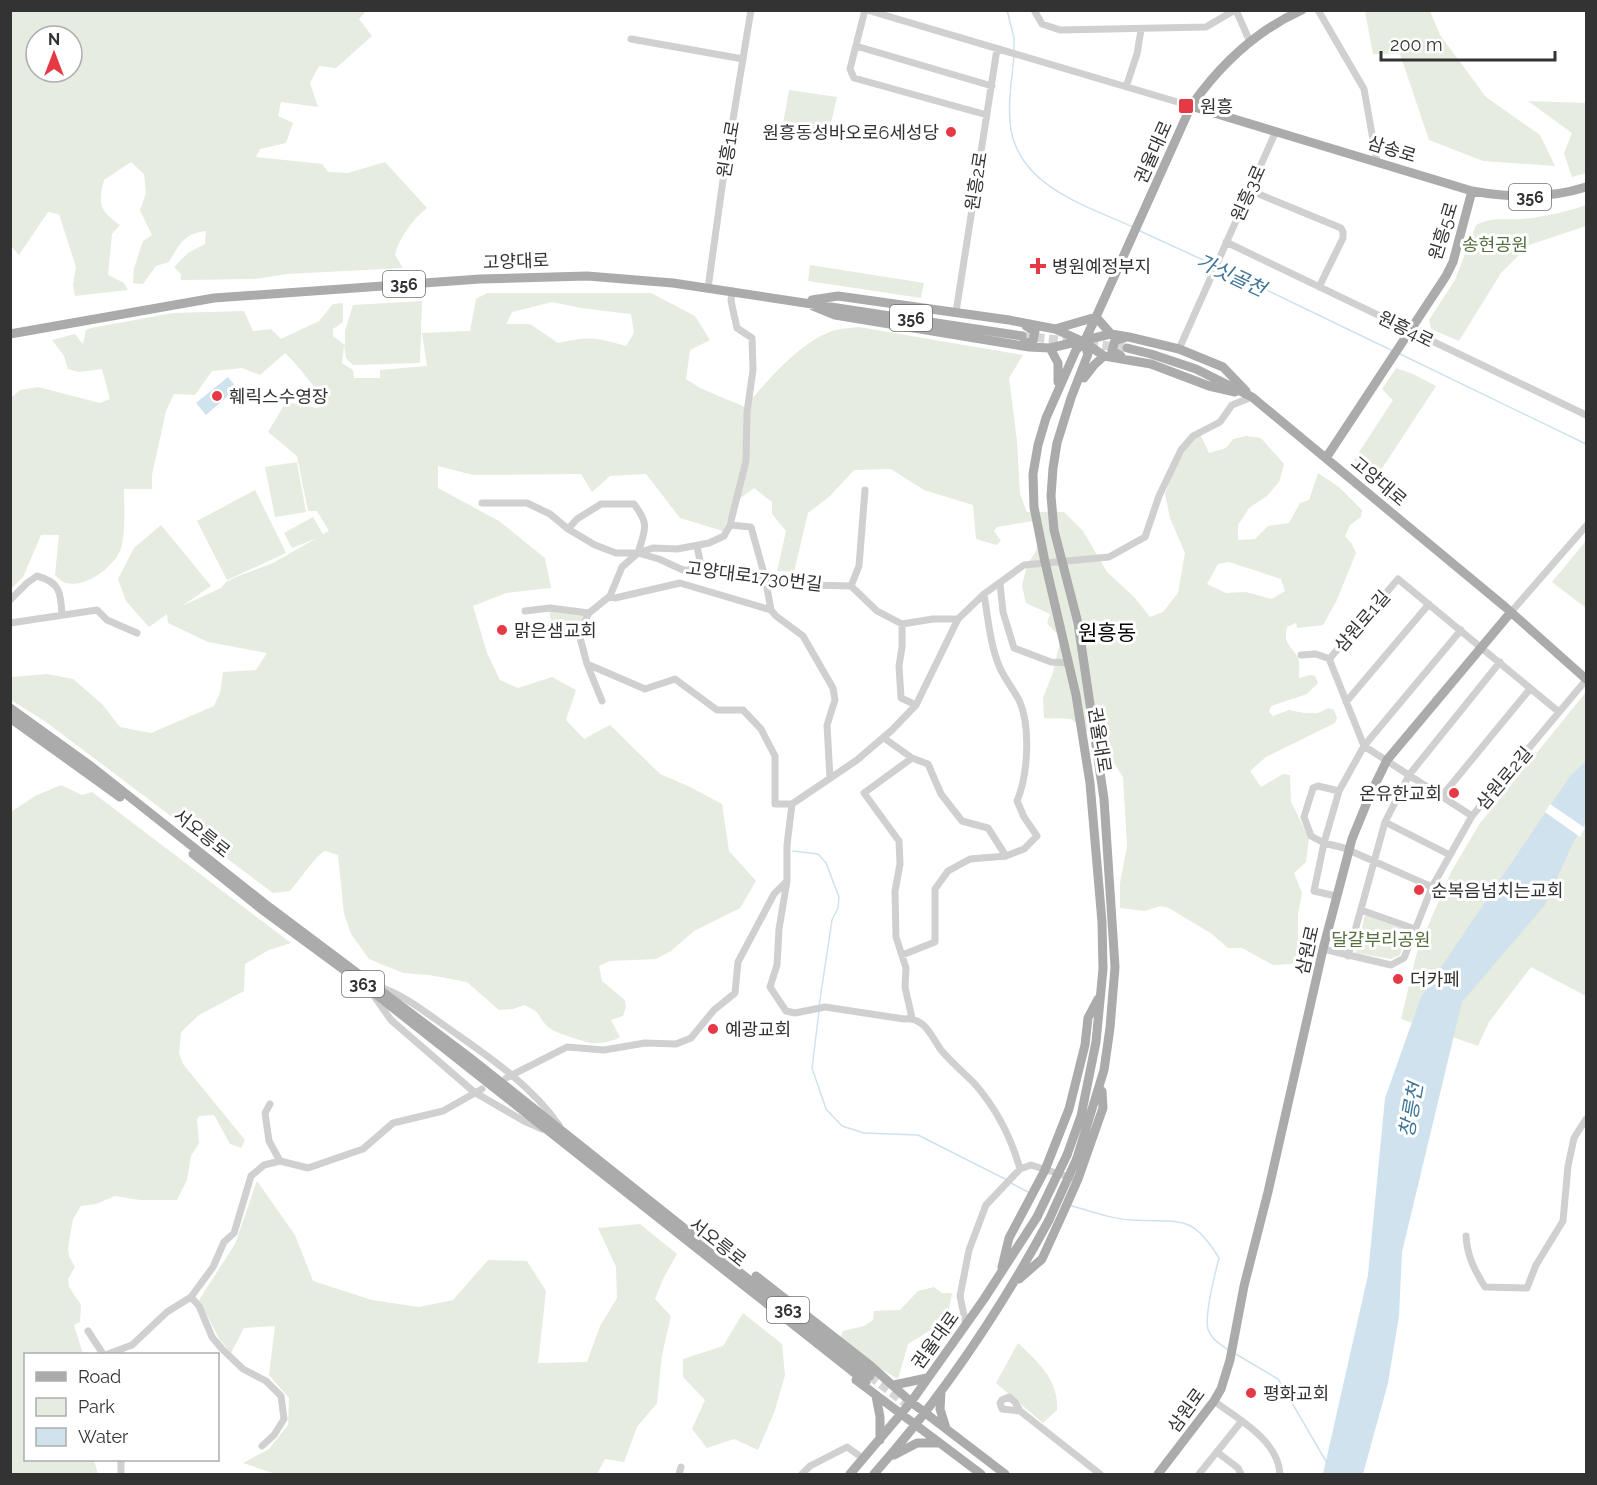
<svg xmlns="http://www.w3.org/2000/svg" width="1597" height="1485" font-family="Raleway,'Noto Sans KR',sans-serif">
<style>
.green{fill:#e6ecdf;fill-rule:evenodd}
.water{fill:#cfe2ee}
.pier{fill:#fff}
.lines{fill:none;stroke-linecap:round;stroke-linejoin:round}
.stream{stroke:#cfe2ee;stroke-width:1.5}
.major-tunnel{stroke:#d6d6d6;stroke-width:9;stroke-dasharray:9 4.5;stroke-linecap:butt}
.minor{stroke:#d0d0d0;stroke-width:7}
.major{stroke:#ababab;stroke-width:9}
.major-bridge{stroke:#ababab;stroke-width:9}
.poi-dot{fill:#e63946;stroke:#fff;stroke-width:2}
.labels{text-anchor:middle;dominant-baseline:central;stroke-width:6;stroke-linejoin:round;paint-order:stroke}
.shield{fill:#fff;stroke:#707070;stroke-width:1.5}
.shield-label{font-size:16px;font-weight:bold;fill:#333}
.poi-label{font-size:18px;fill:#333;stroke:#fff;text-anchor:start}
.street-label{font-size:18px;fill:#333;stroke:#fff}
.park-label{font-size:18px;fill:#56703f;stroke:#fff}
.water-label{font-size:20px;font-style:italic;fill:#3f7597;stroke:#fff}
.quarter-label{font-size:21px;fill:#000;stroke:#fff}
</style>
<rect width="100%" height="100%" fill="#fff"/>
<!-- green -->
<path class="green" d="M 11,10 L 387,11 L 366,11 L 359,19 L 372,36 L 336,68 L 319,66 L 310,83 L 318,107 L 281,102 L 278,116 L 293,123 L 286,143 L 260,149 L 256,157 L 322,164 L 328,172 L 348,173 L 385,162 L 427,208 C 413,219 399,238 395,255 L 403,268 L 287,274 L 255,279 L 181,280 L 181,274 L 174,267 L 188,253 L 205,244 L 206,231 C 183,234 180,244 169,262 L 156,266 L 143,284 L 133,283 L 134,268 L 143,241 L 152,235 L 140,210 L 146,193 L 144,174 L 131,162 L 104,180 C 98,205 99,210 120,225 L 112,234 L 108,275 L 124,283 L 128,290 L 75,296 L 73,285 L 76,267 L 59,214 L 48,212 L 19,255 L 11,246 ZM 36,36 L 72,36 L 72,72 L 36,72 Z
M 1365,11 L 1430,11 L 1440,35 L 1486,97 L 1540,135 L 1555,166 L 1483,161 L 1429,140 L 1400,54 L 1373,54 Z
M 789,90 L 837,97 L 829,131 L 783,124 Z
M 1528,101 L 1586,103 L 1586,173 L 1572,177 L 1564,153 L 1572,133 Z
M 1586,205 L 1586,226 L 1529,245 L 1501,273 L 1459,341 L 1431,329 L 1429,320 L 1455,280 L 1476,225 C 1495,216 1503,221 1522,219 C 1544,217 1566,212 1586,205 Z
M 810,265 L 924,283 L 921,298 L 808,281 Z
M 487,293 L 651,293 L 695,316 L 710,340 L 690,350 L 686,379 L 700,388 L 745,407 C 767,381 802,339 836,330 C 844,328 852,328 859,327 L 1023,355 L 1009,378 L 1017,441 L 1020,494 L 1027,512 L 1064,512 L 1083,531 L 1107,572 L 1135,598 L 1150,617 L 1163,612 L 1178,593 L 1185,553 L 1170,518 L 1165,494 L 1181,450 L 1193,436 L 1201,436 L 1209,453 L 1226,448 L 1233,439 L 1246,436 L 1261,438 L 1284,464 L 1279,482 L 1267,496 L 1249,508 L 1238,525 L 1238,540 L 1255,539 L 1268,526 L 1289,523 L 1300,503 L 1309,500 L 1318,473 L 1339,487 L 1362,510 L 1361,517 L 1350,525 L 1345,536 L 1352,544 L 1356,553 L 1336,602 L 1323,625 L 1297,628 L 1296,623 L 1287,627 C 1283,645 1291,645 1298,658 C 1300,663 1299,672 1299,678 L 1310,675 L 1315,676 L 1318,683 L 1307,694 L 1271,706 L 1269,712 L 1273,716 L 1289,710 L 1304,713 L 1318,713 L 1328,708 L 1334,710 L 1337,718 L 1335,723 L 1266,757 L 1250,771 L 1261,787 L 1283,774 L 1290,775 L 1291,802 L 1309,838 L 1306,862 L 1294,873 L 1302,893 L 1298,914 L 1298,951 L 1292,964 L 1273,965 L 1242,948 L 1228,948 L 1212,934 L 1169,908 L 1160,906 L 1145,911 L 1120,908 L 1120,883 L 1127,846 L 1123,777 L 1099,740 L 1071,719 L 1044,718 L 1043,698 L 1053,672 L 1061,638 L 1047,623 L 1050,614 L 1026,603 L 1022,586 L 1027,565 L 1036,551 L 1041,533 L 1033,521 L 997,527 L 994,531 L 1001,541 L 996,545 L 976,539 L 973,505 L 924,490 L 891,469 L 854,470 L 830,496 L 808,513 L 794,572 L 777,571 L 786,531 L 772,514 L 772,502 L 754,488 L 734,503 L 723,531 L 680,518 L 646,474 L 610,476 L 592,492 L 581,474 L 473,475 L 438,466 L 438,488 L 499,521 L 545,558 L 551,588 L 506,593 L 473,606 L 487,653 L 500,680 L 518,688 L 552,677 L 576,690 L 566,720 L 584,739 L 610,725 L 660,774 L 688,786 L 722,804 L 729,851 L 756,881 L 740,908 L 694,931 L 671,951 L 656,959 L 610,961 L 599,966 L 602,981 L 625,1000 L 626,1007 L 623,1016 L 611,1020 L 620,1037 C 614,1041 600,1044 592,1043 C 584,1042 553,1032 548,1027 C 535,1014 544,1014 524,1005 L 513,1009 L 499,1010 L 467,982 L 429,975 L 403,973 L 369,959 L 351,934 L 344,914 L 338,855 L 325,851 C 317,854 298,882 290,891 L 273,893 L 46,722 L 11,700 L 11,677 L 47,674 L 73,679 L 102,704 L 120,727 L 151,733 L 214,706 L 220,693 L 223,672 L 256,670 L 267,653 L 208,642 L 168,623 L 167,614 L 149,627 L 126,601 L 118,579 L 134,548 L 161,525 L 211,586 L 182,606 L 221,588 L 226,582 L 236,577 L 273,563 L 317,538 L 292,548 L 284,533 L 313,517 L 323,534 L 329,531 L 317,511 L 308,511 L 297,456 L 268,432 L 286,402 L 317,408 L 328,404 C 324,396 318,391 312,384 C 303,373 296,363 285,353 L 260,375 L 242,368 L 212,371 L 195,395 L 174,394 L 166,411 L 152,475 L 152,489 L 124,489 C 124,504 126,537 120,551 C 112,568 86,588 66,583 C 62,582 58,578 55,575 L 59,535 L 41,535 L 23,577 L 11,589 L 11,398 L 20,390 L 38,387 L 100,403 L 110,399 L 102,369 L 79,372 L 68,369 L 64,356 L 52,340 L 75,334 L 83,344 L 86,330 L 91,328 L 173,313 L 244,311 L 253,331 L 271,329 L 281,339 L 319,321 L 333,304 L 343,303 L 343,322 L 333,329 L 333,336 L 345,345 L 345,331 L 353,305 L 422,301 L 420,363 L 353,365 L 346,358 L 344,345 L 342,363 L 353,370 L 354,378 L 380,378 L 380,370 L 427,366 L 422,333 L 470,331 L 476,299 ZM 552,302 L 581,308 L 631,314 L 634,333 L 626,346 C 595,337 589,336 558,343 L 530,324 L 506,324 L 512,312 ZM 1229,562 L 1281,579 L 1285,591 L 1272,599 L 1246,592 L 1226,593 L 1207,584 L 1218,564 Z
M 1396,368 L 1413,374 L 1436,386 L 1377,476 L 1354,460 L 1393,400 L 1382,389 Z
M 297,462 L 306,512 L 275,517 L 265,467 Z
M 255,490 L 286,553 L 227,580 L 197,521 Z
M 1586,541 L 1586,608 L 1552,582 Z
M 549,610 L 585,615 L 577,630 L 553,633 Z
M 1586,692 L 1586,996 L 1531,967 L 1489,1022 L 1478,1046 L 1401,1019 L 1417,952 L 1451,872 L 1480,823 Z
M 61,785 L 82,795 L 92,792 L 291,943 L 269,950 L 245,964 L 244,991 L 199,1015 L 181,1032 L 179,1053 L 183,1064 L 245,1140 L 241,1148 L 230,1144 L 214,1115 L 199,1116 L 197,1120 L 199,1143 L 191,1156 L 187,1180 L 177,1200 L 140,1200 L 115,1196 L 96,1204 L 81,1206 L 73,1219 L 68,1248 L 69,1256 L 75,1267 L 68,1279 L 69,1287 L 81,1305 L 80,1322 L 74,1325 L 83,1354 L 26,1354 L 26,1460 L 94,1460 L 98,1474 L 11,1474 L 11,812 L 35,796 Z
M 1365,915 L 1408,928 L 1400,955 L 1391,959 L 1356,953 Z
M 257,1181 L 295,1235 L 313,1281 L 372,1300 L 419,1307 L 453,1300 L 488,1260 L 527,1261 L 546,1291 L 538,1363 L 587,1362 L 600,1326 L 617,1298 L 616,1267 L 598,1228 L 640,1224 L 677,1254 L 663,1279 L 655,1299 L 671,1316 L 662,1355 L 657,1403 L 637,1427 L 624,1462 L 605,1459 L 597,1474 L 276,1474 L 243,1463 L 269,1449 L 288,1425 L 289,1398 L 269,1375 L 275,1326 L 244,1328 L 231,1353 L 220,1340 L 199,1300 L 235,1244 Z
M 934,1287 L 942,1293 L 952,1293 L 947,1320 L 908,1344 L 898,1379 L 840,1345 L 840,1338 L 843,1331 L 864,1326 L 873,1320 L 874,1311 L 900,1310 L 918,1291 Z
M 743,1313 L 782,1344 L 785,1375 L 774,1413 L 758,1450 L 734,1439 L 707,1448 L 692,1429 L 705,1400 L 683,1377 L 683,1359 L 723,1346 Z
M 1018,1343 C 1038,1362 1059,1380 1057,1410 L 1043,1423 L 996,1383 Z"/>
<!-- water -->
<path class="water" d="M 228,377 L 237,388 L 206,415 L 196,403 Z
M 1586,761 L 1586,822 L 1573,843 L 1545,905 L 1462,1002 L 1402,1252 L 1399,1316 L 1388,1383 L 1363,1474 L 1323,1474 L 1368,1275 L 1385,1098 L 1421,997 L 1570,776 Z"/>
<!-- pier -->
<path class="pier" d="M 1550,804 L 1585,828 L 1580,837 L 1545,812 Z"/>
<g class="lines">
<!-- stream -->
<path class="stream" d="M 1007,10 L 1014,38 L 1014,51
M 1014,55 C 1012,80 1007,106 1011,130 C 1021,187 1087,206 1133,227
M 1140,231 L 1214,265
M 1219,267 L 1393,351
M 1400,354 L 1586,444
M 793,851 L 818,854 L 826,863 L 839,897 L 838,908 L 832,920 L 819,1006
M 819,1011 L 812,1068 L 826,1109 L 842,1126 L 864,1133 L 918,1135 L 1007,1180
M 1011,1183 L 1028,1192
M 1069,1205 C 1090,1211 1111,1219 1133,1220 C 1179,1223 1191,1212 1219,1258 C 1215,1274 1204,1314 1208,1329 C 1211,1339 1219,1343 1227,1349
M 1234,1353 L 1278,1379 L 1327,1463"/>
<!-- major-tunnel -->
<path class="major-tunnel" d="M 1022,336 L 1127,348
M 870,1376 L 912,1408"/>
<!-- minor -->
<path class="minor" d="M 865,10 L 850,69 L 854,78 L 987,115
M 867,10 L 1191,106
M 1034,10 L 1042,24 L 1060,30 L 1206,27 L 1235,10
M 1236,10 L 1250,42
M 1318,10 L 1364,89 L 1377,162
M 631,39 L 743,59
M 856,46 L 992,86
M 1126,87 L 1137,54 L 1141,30
M 1249,190 L 1341,228 L 1343,232 L 1343,238 L 1319,287
M 1226,242 L 1586,415
M 708,288 L 723,180 L 751,10
M 732,291 L 731,301 L 737,328 L 752,338 L 753,370 L 747,412 L 746,461 L 730,525 L 724,536 L 709,543 L 677,549 L 653,548 L 638,553 L 622,567 L 610,596 L 589,613 L 579,634 L 587,664 L 645,689 L 675,679 L 717,710 L 743,710 L 761,729 L 775,756 L 775,804 L 792,804
M 956,312 L 997,49
M 1179,349 L 1276,131
M 482,503 L 527,503 L 550,514 L 568,529 L 595,545 L 616,553 L 638,553 L 659,559 L 683,570 L 716,570 L 810,585 L 851,586 L 877,611 L 902,624 L 933,619 L 958,619
M 730,525 L 751,527 L 765,577 L 771,610
M 568,529 L 577,519 L 601,504 L 634,504 C 650,525 645,529 638,553
M 697,546 L 702,571
M 1000,584 L 1003,612 L 1014,648 L 1051,662 L 1069,663
M 851,586 L 859,566 L 865,490
M 610,596 L 615,598 L 680,583 L 771,610 L 776,616 L 803,636 L 833,688 L 835,700 L 827,725 L 830,778
M 10,600 L 27,583 L 37,576 C 60,582 61,593 62,615
M 525,611 L 550,608 L 589,613
M 1511,612 L 1586,526
M 10,623 L 97,610 L 107,620 L 137,633
M 902,624 L 902,647 L 899,666 L 901,698 L 916,705
M 1301,655 L 1316,654 L 1330,659
M 587,664 L 602,701
M 1346,702 L 1429,604
M 884,738 L 912,758 L 864,793 L 899,841 L 900,864 L 895,891 L 896,937 L 906,968 L 905,987 L 912,1018
M 912,758 L 928,764 L 941,794 L 962,821 L 988,828 L 1006,856
M 1339,791 L 1318,786 L 1313,788 L 1304,817 L 1311,836 L 1324,843 L 1344,848 L 1432,887
M 1441,797 L 1530,689
M 1472,816 L 1364,746 L 1330,661 L 1331,657 L 1398,579 L 1559,712
M 1385,822 L 1450,855
M 1336,896 L 1314,891 L 1324,843 L 1339,791 L 1364,746 L 1461,630
M 1361,910 L 1415,929
M 1323,949 L 1391,965 L 1404,958 L 1432,887 L 1472,816 L 1586,680
M 902,955 L 935,942 L 935,889 L 948,871 L 970,859 L 1006,856 L 1024,849 L 1037,836 L 1024,817 L 1017,801 C 1028,775 1031,726 1019,700 C 1013,689 1005,679 1000,668 C 990,645 988,618 984,594
M 1348,956 L 1385,822 L 1409,775 L 1500,662
M 377,986 C 403,994 425,1012 448,1028 C 489,1057 530,1084 559,1125
M 369,989 L 391,1020 L 474,1092 L 524,1121 L 542,1129
M 506,1078 L 567,1047 L 604,1050 L 645,1043 L 676,1044 L 691,1038 L 714,1010 L 735,993 L 738,962 L 774,894 L 787,881
M 270,1104 L 265,1113 L 269,1141 L 280,1161
M 1072,1178 L 1031,1165 L 1020,1169 C 1011,1137 996,1108 974,1083 C 963,1072 951,1062 941,1050 C 931,1036 925,1017 904,1019 L 825,1007 L 795,1013 L 786,1011 L 770,987 L 777,965 L 779,929 L 787,881 L 787,845 L 792,804 L 857,760 L 892,730 L 916,705 L 958,619 L 984,594 L 1024,565 L 1109,557 L 1145,537 L 1159,496 L 1181,450 L 1193,436 L 1220,422 L 1232,405 L 1252,397
M 1466,1236 C 1467,1256 1475,1271 1485,1287 L 1527,1288 L 1536,1265 L 1563,1221 L 1568,1166 L 1574,1138 L 1586,1119
M 191,1297 L 199,1306 L 212,1337 L 222,1349 L 243,1369 L 266,1381 L 281,1396 L 284,1419 L 274,1435 L 262,1446
M 966,1325 L 960,1296 L 969,1250 L 986,1205 L 1020,1169
M 88,1331 L 103,1354
M 108,1354 L 132,1345 L 167,1312 L 191,1297 L 213,1267 L 224,1242 L 234,1233 L 251,1176 L 264,1165 L 280,1161 L 308,1168 L 363,1149 L 393,1123 L 443,1111 L 482,1089
M 1214,1401 C 1239,1420 1278,1440 1280,1474
M 1020,1411 L 1002,1409 L 1000,1403 L 1002,1400 L 1009,1397 L 1015,1402 L 1020,1411 L 1100,1474
M 1217,1452 L 1238,1468 L 1241,1474
M 121,1460 L 121,1474
M 679,1474 L 681,1467
M 802,1474 L 810,1466 L 847,1447 L 864,1459
M 1199,1474 L 1241,1422"/>
<!-- major -->
<path class="major" d="M 1191,106 L 1472,191 C 1511,198 1549,199 1586,187
M 812,300 L 838,296 L 1009,320 L 1055,329 L 1084,342 L 1104,356 L 1151,364 L 1209,386 L 1235,392
M 813,306 L 835,315 L 1029,347 L 1050,348 L 1111,334 L 1129,337 L 1179,349 L 1223,367 L 1246,391
M 1055,329 L 1096,317 L 1111,334
M 10,334 L 214,298 L 480,279 L 587,276 L 673,283 L 1022,336
M 1023,344 L 1033,341 L 1035,331 L 1026,326
M 1050,348 L 1058,363 L 1058,382
M 1127,348 L 1151,354 L 1196,369 L 1252,397 L 1504,606 L 1586,679
M 1121,356 L 1112,351 L 1115,340 L 1124,338
M 1084,378 L 1094,365 L 1104,356
M 1326,458 L 1446,276 L 1453,262 L 1472,191
M 10,708 L 92,767 L 264,903 L 469,1057 L 870,1376
M 10,718 L 120,797
M 193,854 L 260,908 L 358,980
M 373,992 L 866,1382
M 1067,1155 L 1081,1116 L 1096,1042 L 1103,969 L 1102,922 L 1090,783 L 1076,695 L 1045,562 L 1034,507 L 1033,474 L 1038,445 L 1046,418 L 1076,350 L 1084,342 L 1096,317 L 1191,106 C 1220,65 1255,31 1302,10
M 1077,1158 L 1104,1070 L 1110,1028 L 1115,967 L 1104,799 L 1078,623 L 1054,530 L 1051,496 L 1053,468 L 1057,443 L 1071,398 L 1088,354 L 1084,342
M 1002,1267 L 1009,1238 L 1045,1170 L 1069,1109 L 1085,1045 L 1088,1018 L 1098,999
M 756,1276 L 871,1366 L 911,1402 L 1005,1474
M 1019,1279 L 1042,1259 L 1063,1213 L 1078,1179 L 1103,1108 L 1102,1091
M 856,1380 L 981,1474
M 894,1385 L 927,1378
M 941,1392 L 940,1409 L 946,1428
M 876,1396 L 880,1417 L 880,1440
M 894,1455 L 917,1443 L 937,1443
M 850,1474 L 911,1402 L 984,1299 L 1037,1217
M 874,1474 C 942,1397 1000,1311 1049,1220
M 1158,1474 L 1214,1401 L 1221,1389 L 1230,1360 L 1244,1286 L 1268,1192 L 1323,949 L 1352,839 L 1370,795 L 1387,760 L 1511,612"/>
<!-- major-bridge -->
<path class="major-bridge" d="M 1037,1217 L 1067,1155
M 1049,1220 L 1077,1158"/>
</g>
<!-- markers -->
<g class="poi-dot">
<rect x="1178" y="98" width="16" height="16" rx="3"/>
<circle cx="951" cy="132" r="6"/>
<path d="M1035 257h6v6h6v6h-6v6h-6v-6h-6v-6h6z"/>
<circle cx="217" cy="396" r="6"/>
<circle cx="502" cy="630" r="6"/>
<circle cx="1454" cy="793" r="6"/>
<circle cx="1419" cy="890" r="6"/>
<circle cx="1398" cy="979" r="6"/>
<circle cx="713" cy="1029" r="6"/>
<circle cx="1251" cy="1393" r="6"/>
</g>
<g class="labels">
<!-- shield labels -->
<g class="shield">
<rect x="1509" y="184" width="42" height="26" rx="4.5"/>
<rect x="383" y="271" width="42" height="26" rx="4.5"/>
<rect x="890" y="305" width="42" height="26" rx="4.5"/>
<rect x="342" y="971" width="42" height="26" rx="4.5"/>
<rect x="767" y="1297" width="42" height="26" rx="4.5"/>
</g>
<g class="shield-label">
<text x="1530" y="197">356</text>
<text x="404" y="284">356</text>
<text x="911" y="318">356</text>
<text x="363" y="984">363</text>
<text x="788" y="1310">363</text>
</g>
<!-- poi labels -->
<g class="poi-label">
<text x="1200" y="106">원흥</text>
<text x="939" y="132" text-anchor="end">원흥동성바오로6세성당</text>
<text x="1052" y="266">병원예정부지</text>
<text x="229" y="396">훼릭스수영장</text>
<text x="514" y="630">맑은샘교회</text>
<text x="1442" y="793" text-anchor="end">온유한교회</text>
<text x="1431" y="890">순복음넘치는교회</text>
<text x="1410" y="979">더카페</text>
<text x="725" y="1029">예광교회</text>
<text x="1263" y="1393">평화교회</text>
</g>
<!-- street labels -->
<g class="street-label">
<text transform="translate(728 149) rotate(-80)">원흥1로</text>
<text transform="translate(1392 149) rotate(17)">삼송로</text>
<text transform="translate(1153 152) rotate(-66)">권율대로</text>
<text transform="translate(976 181) rotate(-81)">원흥2로</text>
<text transform="translate(1248 193) rotate(-66)">원흥3로</text>
<text transform="translate(1443 231) rotate(-73)">원흥5로</text>
<text transform="translate(516 261) rotate(-2)">고양대로</text>
<text transform="translate(1406 329) rotate(26)">원흥4로</text>
<text transform="translate(1379 481) rotate(40)">고양대로</text>
<text transform="translate(754 576) rotate(7)">고양대로1730번길</text>
<text transform="translate(1362 621) rotate(-49)">삼원로1길</text>
<text transform="translate(1100 740) rotate(81)">권율대로</text>
<text transform="translate(1504 778) rotate(-50)">삼원로2길</text>
<text transform="translate(202 833) rotate(38)">서오릉로</text>
<text transform="translate(1307 950) rotate(-77)">삼원로</text>
<text transform="translate(718 1242) rotate(38)">서오릉로</text>
<text transform="translate(935 1340) rotate(-54)">권율대로</text>
<text transform="translate(1186 1410) rotate(-54)">삼원로</text>
</g>
<!-- park labels -->
<g class="park-label">
<text x="1495" y="244">송현공원</text>
<text x="1381" y="939">달걀부리공원</text>
</g>
<!-- water labels -->
<g class="water-label">
<text transform="translate(1231 275) rotate(25)">가싯골천</text>
<text transform="translate(1411 1110) rotate(-80)">창릉천</text>
</g>
<!-- quarter labels -->
<g class="quarter-label">
<text x="1107" y="632">원흥동</text>
</g>
</g>
<!-- border -->
<rect width="1597" height="1485" fill="none" stroke="#333333" stroke-width="24"/>
<!-- legend -->
<rect x="24" y="1353" width="195" height="108" fill="#ffffff" stroke="#adadad" stroke-width="1.5"/>
<rect x="36" y="1372" width="30" height="9" fill="#ababab" stroke="#adadad" stroke-width="1.5"/>
<text x="78" y="1383" font-size="18" fill="#333333">Road</text>
<rect x="36" y="1398" width="30" height="18" fill="#e6ecdf" stroke="#adadad" stroke-width="1.5"/>
<text x="78" y="1413" font-size="18" fill="#333333">Park</text>
<rect x="36" y="1428" width="30" height="18" fill="#cfe2ee" stroke="#adadad" stroke-width="1.5"/>
<text x="78" y="1443" font-size="18" fill="#333333">Water</text>
<!-- north arrow -->
<g transform="translate(54 54)"><circle r="28" fill="#ffffff" stroke="#adadad" stroke-width="1.5"/>
<path d="M0-4.5L10 22L0 15L-10 22Z" fill="#e63946"/>
<text y="-9" font-size="16" font-weight="bold" text-anchor="middle" fill="#333333">N</text>
</g>
<!-- scale -->
<path d="M1381 51v9h174v-9" fill="none" stroke="#333333" stroke-width="3"/>
<text x="1390" y="51" font-size="18" fill="#333333" stroke="#ffffff" stroke-width="4.5" paint-order="stroke">200 m</text>
</svg>
